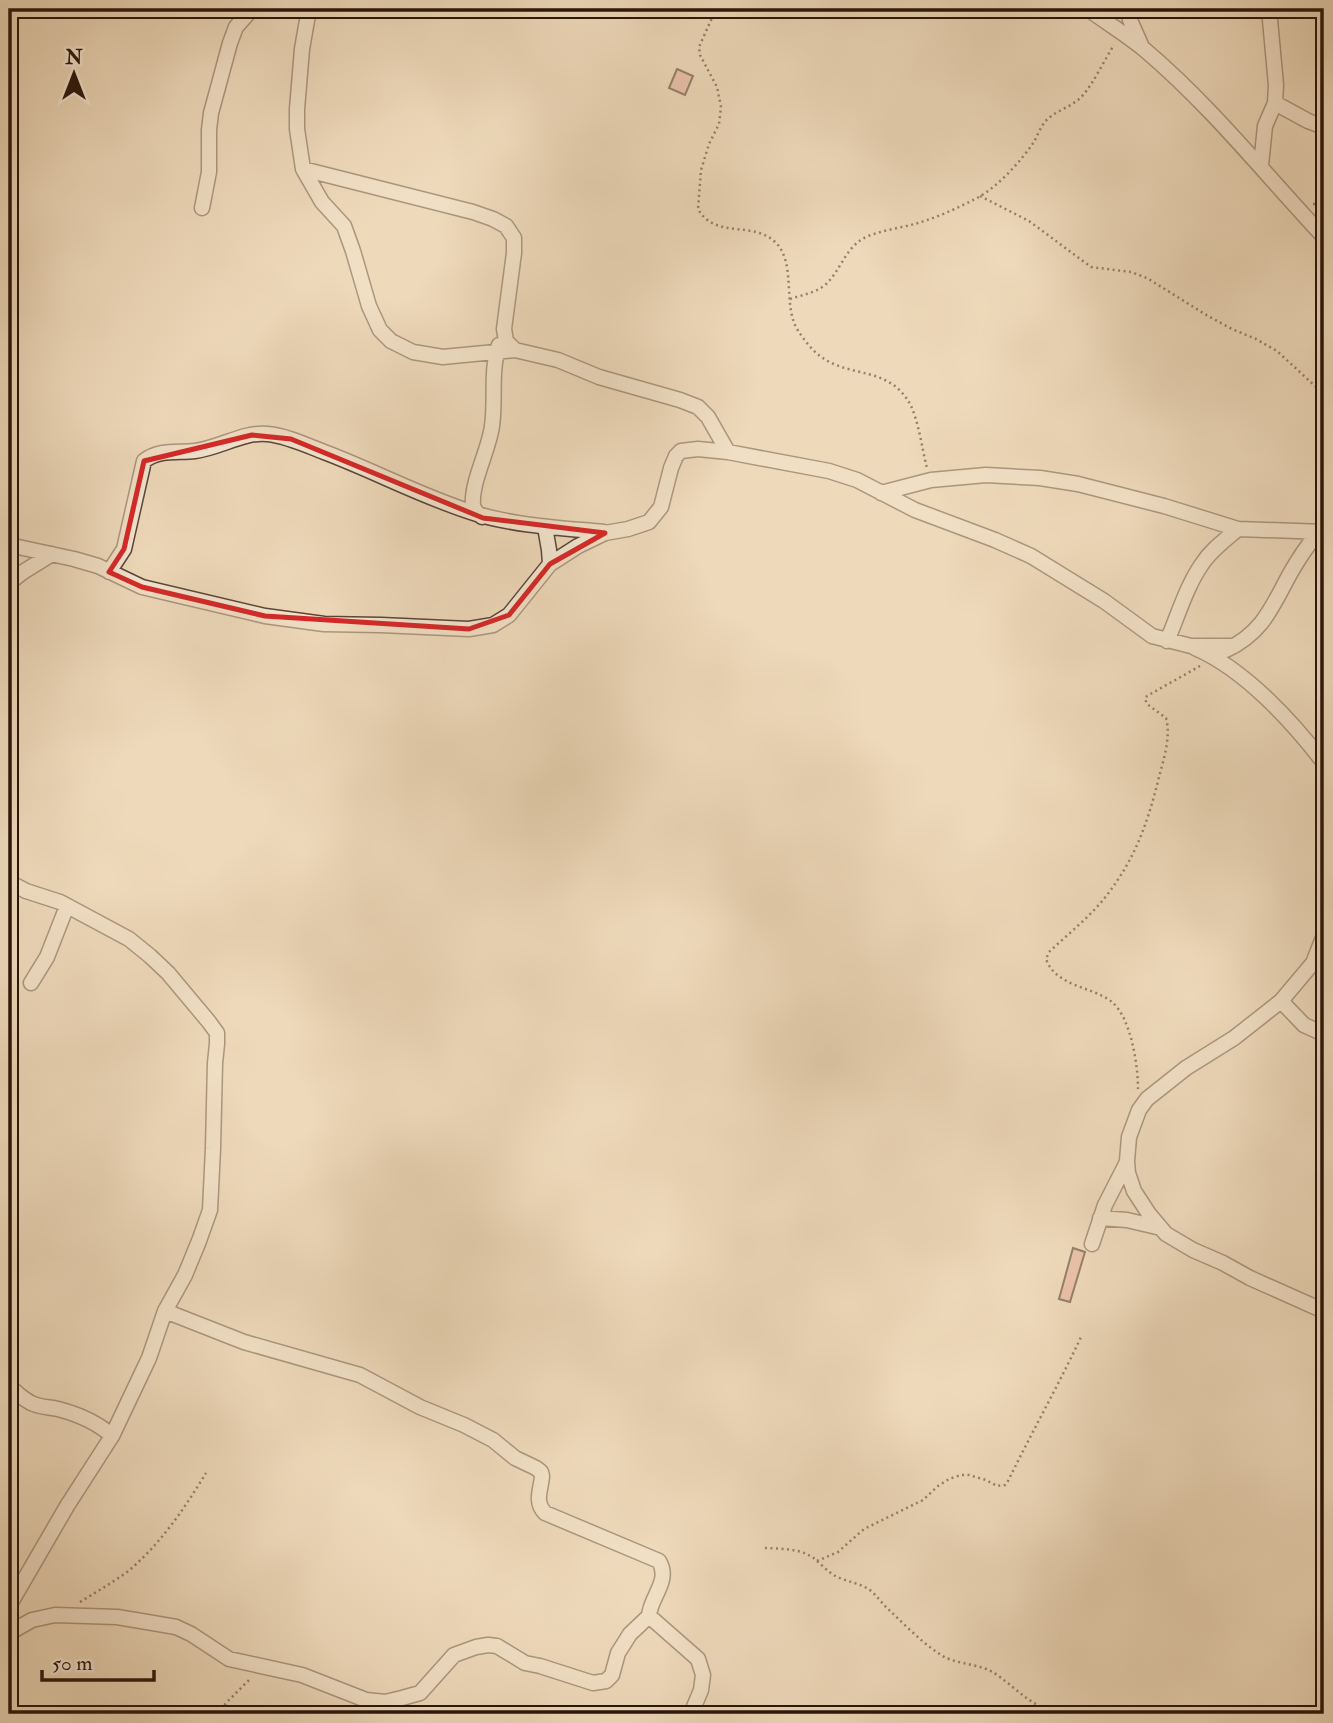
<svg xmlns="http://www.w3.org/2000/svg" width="1333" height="1723" font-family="'IM FELL Double Pica',serif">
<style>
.building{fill:#e6a899;stroke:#28150b;stroke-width:2}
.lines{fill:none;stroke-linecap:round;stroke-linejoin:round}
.minor-casing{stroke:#5a4637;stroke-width:17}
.path{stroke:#28150b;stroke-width:2.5;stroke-dasharray:2 3.5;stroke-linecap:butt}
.minor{stroke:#f4e6d2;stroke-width:14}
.marked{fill:none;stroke:#d62828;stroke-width:5;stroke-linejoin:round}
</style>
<rect width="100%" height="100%" fill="#eed9ba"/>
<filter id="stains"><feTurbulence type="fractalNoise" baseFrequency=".00286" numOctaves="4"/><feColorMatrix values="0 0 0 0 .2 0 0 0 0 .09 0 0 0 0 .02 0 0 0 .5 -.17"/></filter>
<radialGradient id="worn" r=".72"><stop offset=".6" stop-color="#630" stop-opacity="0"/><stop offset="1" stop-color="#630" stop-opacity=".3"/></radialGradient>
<!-- building -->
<path class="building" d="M 677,69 L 693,76 L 685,95 L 669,88 Z
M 1073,1248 L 1085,1252 L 1070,1302 L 1059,1299 Z"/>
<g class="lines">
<!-- minor casing -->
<g class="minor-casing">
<path id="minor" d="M 309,9 L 302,49 L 297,109 L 297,129 L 303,169 L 322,202 L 344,226 L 353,251 L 369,306 L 380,330 L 391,341 L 413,352 L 443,357 L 515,350
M 1088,9 C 1107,23 1127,35 1145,50 C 1211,106 1265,174 1324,237
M 1128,9 L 1130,20 L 1142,47
M 1275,103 L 1308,121 L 1324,127
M 1261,165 L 1265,126 L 1275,103 L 1276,85 L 1269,9
M 303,169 L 473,212 L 493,219 L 506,226 L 514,238 L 514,253 L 504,329 L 506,341 L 515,350 L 558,360 L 599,377 L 680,400 L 698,407 L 708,417 L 728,452
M 202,208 L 209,172 L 209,130 L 211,113 L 230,43 L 236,27 L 252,9
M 881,493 L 931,480 L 986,475 L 1040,478 L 1078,484 L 1164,506 L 1238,529 L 1324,532
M 482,517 C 478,514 474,511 473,505 C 471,482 489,450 492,426 C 496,399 490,372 499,345
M 545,527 L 549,550 L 550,564
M 9,545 L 74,559 L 98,566 L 142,587 L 265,616 L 324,624 L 381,625 L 469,629 L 493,625 L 509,615 L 550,564 L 578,546 L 605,533 L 628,529 L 649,522 L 661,507 L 671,468 L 676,456 L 681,451 L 698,449 L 728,452 L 829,471 L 857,480 L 915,510 L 995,540 L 1031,556 L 1104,601 L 1152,636 L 1191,646 L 1234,646
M 109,572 L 124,549 L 144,461 C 159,449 178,453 195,451 C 219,448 245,431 268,434 C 287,436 306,445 324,452 C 375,471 424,498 477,514 C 518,526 562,528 604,532
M 9,583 L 23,572 L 52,554
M 1167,641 C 1178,616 1186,587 1202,564 C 1211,550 1225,540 1238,529
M 1195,648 C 1244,669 1292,721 1324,763
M 1226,650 C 1264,632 1272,606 1291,572 C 1299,558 1308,545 1318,532
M 9,882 L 26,891 L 60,902 L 129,939 L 150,956 L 168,973 L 209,1022 L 217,1033 L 217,1044 L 215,1063 L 213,1148 L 210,1210 L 199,1241 L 185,1275 L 165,1311 L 149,1358 L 112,1436 L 67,1506 L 9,1606
M 1324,935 L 1313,963 L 1281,1001 L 1234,1038 L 1186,1068 L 1147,1099 L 1139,1110 L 1129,1137 L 1127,1161 L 1128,1173 L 1134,1191 L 1149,1214 L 1166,1234 L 1193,1250 L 1223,1263 L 1250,1278 L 1324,1311
M 31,983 L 47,957 L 67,906
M 1281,1001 L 1304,1025 L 1324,1034
M 1100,1218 L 1127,1220 L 1161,1228
M 1092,1244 L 1105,1205 L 1127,1162
M 165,1311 L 244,1342 L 360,1375 L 420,1407 L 464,1425 L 493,1440 L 515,1458 L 536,1468 L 541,1472 L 542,1476 C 541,1490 534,1502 545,1513 L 659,1561 C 671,1581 650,1597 649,1616 L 698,1659 L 703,1675 L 701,1690 L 691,1714
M 9,1385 C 15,1392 22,1398 31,1403 C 39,1407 48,1407 58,1409 C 77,1414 98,1423 112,1436
M 9,1633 L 32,1620 L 55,1615 L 117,1617 L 147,1622 L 176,1627 L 191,1634 L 229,1659 L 302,1675 L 366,1700 L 385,1702 L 402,1698 L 420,1693 L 454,1655 L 476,1647 L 488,1645 L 497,1646 L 525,1663 L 540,1666 L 593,1683 L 606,1681 L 612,1675 L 618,1653 L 630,1634 L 649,1616"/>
</g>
<!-- path -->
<path class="path" d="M 716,9 L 699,47 L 700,55 L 717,87 L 721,107 L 719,124 L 709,144 L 701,170 L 698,209 C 715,239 751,221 774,241 C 798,262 781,307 799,332 C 804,340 812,350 820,356 C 850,379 890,365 911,406 C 919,423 922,449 927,468
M 980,196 L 1029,221 L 1091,267 L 1131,272 L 1147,278 L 1208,316 L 1232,329 L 1256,339 L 1277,351 L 1315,386 L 1324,392
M 1313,204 L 1324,204
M 790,299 C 802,295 815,293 825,285 C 841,271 845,247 866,237 C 882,230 901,228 918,223 C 938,217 958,208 977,198 C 999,186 1020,162 1034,142 C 1037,136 1040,129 1044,123 C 1054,110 1072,108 1083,95 C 1093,84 1105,59 1114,45
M 1138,1089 C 1138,1065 1131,1018 1112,1002 C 1092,986 1056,987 1046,959 L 1049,952 C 1068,934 1091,916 1107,895 C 1136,857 1148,822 1159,777 C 1164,758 1171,737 1166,718 L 1147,704 L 1145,699 L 1147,696 L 1200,666
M 765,1548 C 781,1549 798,1548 812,1557 C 819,1562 825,1569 832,1574 C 844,1582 860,1582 871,1591 C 877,1596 881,1602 886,1607 C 902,1622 919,1640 938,1653 C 955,1666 980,1662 997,1675 C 1020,1691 1030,1706 1060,1714
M 817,1561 L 838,1552 L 864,1529 L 923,1500 L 938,1486 L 949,1479 L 961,1475 L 969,1475 L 986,1480 L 997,1486 L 1005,1485 L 1008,1481 C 1032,1432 1059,1384 1082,1335
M 80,1602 C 96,1592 112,1583 127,1572 C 160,1545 184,1509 206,1473
M 218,1714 L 226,1703 L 251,1678"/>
<!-- minor -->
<use href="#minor" class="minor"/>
</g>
<!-- marked area -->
<path d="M0 0H1333V1723H0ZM 252,435 L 291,439 L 483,518 L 605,533 L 550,564 L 509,615 L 469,629 L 265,616 L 142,587 L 109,572 L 124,549 L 144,461 Z" fill="#eed9ba" fill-opacity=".55" fill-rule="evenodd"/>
<path class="marked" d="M 252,435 L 291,439 L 483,518 L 605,533 L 550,564 L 509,615 L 469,629 L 265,616 L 142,587 L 109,572 L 124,549 L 144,461 Z"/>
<!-- margin -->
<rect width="1333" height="1723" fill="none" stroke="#eed9ba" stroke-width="35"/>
<rect x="10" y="10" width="1312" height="1702" fill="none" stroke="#28150b" stroke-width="3.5"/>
<rect x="18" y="18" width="1298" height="1688" fill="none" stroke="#28150b" stroke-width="2"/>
<!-- north arrow -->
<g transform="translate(74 74)" stroke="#f4e6d2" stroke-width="5" paint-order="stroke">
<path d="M0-5L12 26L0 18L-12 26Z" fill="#28150b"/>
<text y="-10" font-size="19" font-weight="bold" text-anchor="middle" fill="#28150b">N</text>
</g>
<!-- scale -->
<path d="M42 1670v10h112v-10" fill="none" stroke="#28150b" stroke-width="3.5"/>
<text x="52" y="1670" font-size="21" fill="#28150b" stroke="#f4e6d2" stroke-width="5" paint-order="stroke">50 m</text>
<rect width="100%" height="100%" filter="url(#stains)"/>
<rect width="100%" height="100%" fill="url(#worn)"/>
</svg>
